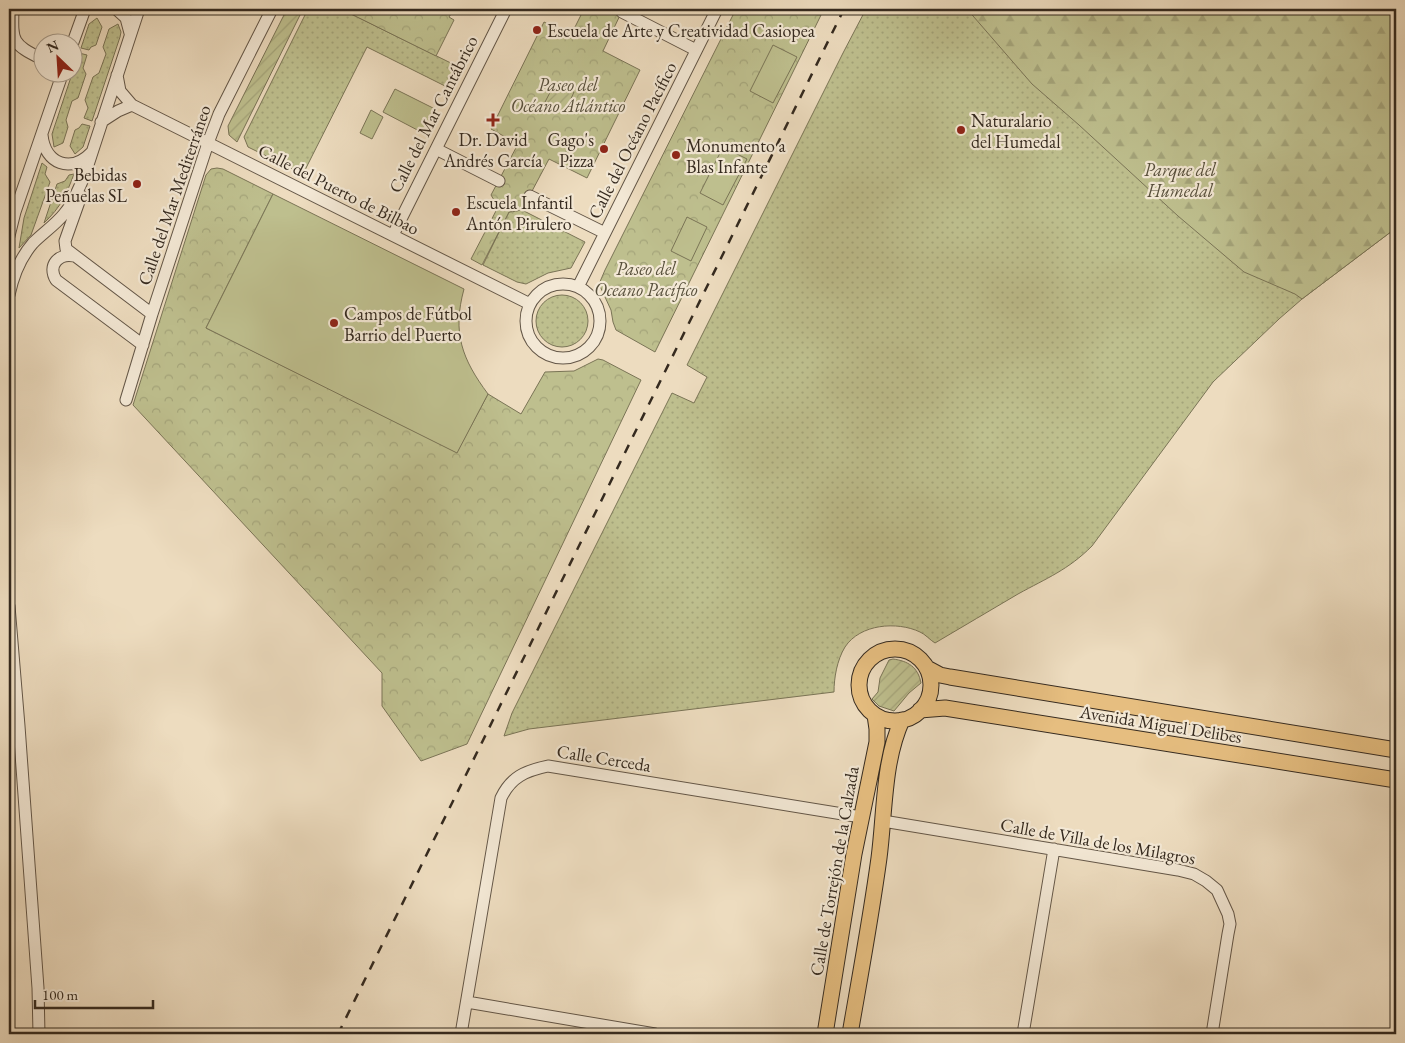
<svg xmlns="http://www.w3.org/2000/svg" width="1405" height="1043" font-family="'EB Garamond',serif">
<style>
.grass{fill:url(#grass-dots);stroke:#7a7456}
.forest{fill:url(#forest-firs);stroke:#7a7456}
.park{fill:url(#park-crowns);stroke:#7a7456}
.garden{fill:url(#garden-furrows);stroke:#7a7456}
.pitch{fill:#bebf8e;stroke:#7a7456}
.lines{fill:none;stroke-linecap:round;stroke-linejoin:round}
.minor-casing{stroke:#635647;stroke-width:13}
.major-casing{stroke:#352a1f;stroke-width:17}
.minor{stroke:#f3e8d5;stroke-width:11}
.major{stroke:#e6be80;stroke-width:15}
.rail{stroke:#352a1f;stroke-width:2.5;stroke-dasharray:9 9;stroke-linecap:butt}
.poi-dot{fill:#8f2418;stroke:#f3e8d5;stroke-width:2}
.labels{text-anchor:middle;dominant-baseline:central;stroke-width:4.5;stroke-linejoin:round;paint-order:stroke}
.poi-label{font-size:18px;fill:#352a1f;stroke:#f3e8d5;text-anchor:start}
.park-label{font-size:18px;font-style:italic;fill:#574f3b;stroke:#f3e8d5}
.street-label{font-size:18px;fill:#352a1f;stroke:#f3e8d5}
</style>
<defs>
<pattern id="grass-dots" width="8" height="8" patternUnits="userSpaceOnUse" patternTransform="scale(1.25)"><rect width="8" height="8" fill="#bebf8e"/><path d="M2 2h.1M6 6h.1" fill="none" stroke="#a4a47a" stroke-width="1.8" stroke-linecap="round"/></pattern>
<pattern id="forest-firs" width="22" height="20" patternUnits="userSpaceOnUse" patternTransform="scale(1.25)"><rect width="22" height="20" fill="#bebf8e"/><path d="M5 1l3.5 6h-7zM16 11l3.5 6h-7z" fill="#a4a47a"/></pattern>
<pattern id="park-crowns" width="20" height="18" patternUnits="userSpaceOnUse" patternTransform="scale(1.25)"><rect width="20" height="18" fill="#bebf8e"/><path d="M2 6a3 3 0 1 1 6 0M12 15a3 3 0 1 1 6 0" fill="none" stroke="#a4a47a"/></pattern>
<pattern id="garden-furrows" width="10" height="10" patternUnits="userSpaceOnUse" patternTransform="scale(1.25)"><rect width="10" height="10" fill="#bebf8e"/><path d="M-1 1l2-2M0 10L10 0M9 11l2-2" fill="none" stroke="#a4a47a"/></pattern>
</defs>
<rect width="100%" height="100%" fill="#eddcbf"/>
<filter id="stains"><feTurbulence type="fractalNoise" baseFrequency=".004" numOctaves="4"/><feColorMatrix values="0 0 0 0 .2 0 0 0 0 .09 0 0 0 0 .02 0 0 0 .5 -.17"/></filter>
<radialGradient id="worn" r=".72"><stop offset=".6" stop-color="#630" stop-opacity="0"/><stop offset="1" stop-color="#630" stop-opacity=".3"/></radialGradient>
<!-- grass -->
<path class="grass" d="M 308,9 L 341,9 L 461,68 L 451,89 L 367,47 L 303,174 L 248,147 L 244,137 Z
M 866,9 L 1396,9 L 1396,228 L 1302,299 L 1279,319 L 1213,382 L 1092,546 C 1068,570 1047,578 1018,594 C 990,610 963,627 935,643 C 930,640 925,634 920,632 C 897,621 860,624 845,647 C 837,660 834,678 834,692 L 529,729 L 504,736 L 512,713 L 672,393 L 694,403 L 707,377 L 687,365 L 843,53 Z
M 97,18 L 102,27 L 96,45 L 91,47 L 89,50 L 81,48 L 89,24 Z
M 118,24 L 121,32 L 120,37 L 92,121 L 84,118 L 88,108 L 85,100 L 93,77 L 99,73 L 106,54 L 103,47 L 109,29 Z
M 79,53 L 87,55 L 83,68 L 86,74 L 78,98 L 72,101 L 66,120 L 68,127 L 63,143 L 54,147 L 52,134 Z
M 82,124 L 90,126 L 83,147 L 75,154 L 70,146 L 75,130 L 79,128 Z
M 42,163 L 47,167 L 45,174 L 50,182 L 31,235 L 19,248 L 24,218 Z
M 74,174 C 66,195 61,207 44,223 L 57,184 L 65,181 L 69,175 Z
M 522,210 L 585,242 L 571,268 L 548,273 L 526,284 L 517,282 L 483,265 L 509,212 Z
M536 321a26 26 0 1 1 52 0a26 26 0 1 1-52 0Z"/>
<!-- forest -->
<path class="forest" d="M 967,9 L 1396,9 L 1396,228 L 1302,299 L 1295,294 L 1244,272 L 1178,216 L 1079,125 L 1032,84 Z"/>
<!-- park -->
<path class="park" d="M 341,9 L 454,9 L 449,17 L 454,20 L 436,56 Z
M 584,9 L 623,9 L 603,51 L 640,70 L 587,178 L 549,159 L 522,210 L 509,212 L 482,265 L 471,259 L 498,207 L 491,195 L 518,144 L 491,129 L 544,22 L 571,35 Z
M 736,9 L 824,9 L 655,352 L 616,330 L 613,322 L 611,310 L 599,284 L 605,270 Z
M 217,168 L 223,169 L 273,194 L 206,328 L 457,452 L 488,394 L 521,414 L 545,372 L 574,371 L 598,359 L 603,360 L 641,380 L 467,744 L 421,761 L 382,706 L 382,673 L 133,405 L 206,175 L 211,169 Z"/>
<!-- garden -->
<path class="garden" d="M 287,9 L 303,9 L 237,142 L 229,135 L 228,126 Z
M 555,83 L 574,92 L 565,112 L 545,102 Z
M 893,659 C 908,661 918,667 921,683 L 909,693 L 894,711 L 879,706 L 872,699 L 878,692 L 880,678 L 889,660 Z"/>
<!-- pitch -->
<path class="pitch" d="M 773,45 L 797,57 L 773,103 L 750,91 Z
M 395,89 L 437,110 L 425,134 L 383,112 Z
M 371,110 L 383,117 L 372,139 L 360,133 Z
M 723,147 L 747,159 L 723,205 L 700,193 Z
M 273,194 L 464,289 C 452,333 462,359 488,394 L 457,453 L 206,328 Z
M 687,217 L 707,227 L 691,261 L 671,251 Z"/>
<g class="lines">
<!-- minor casing -->
<g class="minor-casing">
<path id="minor" d="M 13,9 C 12,42 12,44 42,59
M 116,9 L 126,18 L 130,33
M 622,12 L 696,50
M 72,45 L 85,9
M 117,75 L 120,91 L 132,105 L 530,304
M 101,122 L 118,111 L 132,105
M 42,135 C 45,164 71,174 92,152
M 436,149 L 499,181
M 81,196 L 65,241 L 66,249 L 152,314
M 530,196 L 605,233
M 393,235 L 506,9
M 9,236 L 15,212 L 63,72
M 74,256 C 59,253 47,265 56,280 L 143,345
M526 321a37 37 0 1 1 74 0a37 37 0 1 1-74 0Z
M 578,287 L 717,9
M 9,295 C 13,276 20,258 33,243 C 43,233 55,225 64,214 C 73,204 78,190 84,177 L 139,9
M 126,400 L 152,314 L 208,143 L 219,114 L 272,9
M 9,606 L 19,726 L 38,988 L 39,1034
M 883,821 L 1178,870 L 1194,874 L 1206,881 L 1217,890 L 1228,914 L 1230,924 L 1228,934 L 1212,1034
M 467,1002 L 655,1034
M 461,1034 L 501,798 C 511,777 525,771 548,766 L 861,817
M 1023,1034 L 1054,849"/>
</g>
<!-- major casing -->
<g class="major-casing">
<path id="major" d="M859 685a36 36 0 1 1 72 0a36 36 0 1 1-72 0Z
M 927,668 L 940,675 L 950,677 L 1396,750
M 920,710 L 945,708 L 1396,780
M 825,1034 L 854,854 L 877,742 L 877,729 L 875,715
M 850,1034 C 860,976 871,917 879,858 C 885,812 883,762 902,720"/>
</g>
<!-- minor -->
<use href="#minor" class="minor"/>
<!-- major -->
<use href="#major" class="major"/>
<!-- rail -->
<path class="rail" d="M 338,1034 L 844,9"/>
</g>
<!-- markers -->
<g class="poi-dot">
<circle cx="537" cy="30" r="5"/>
<path d="M490.5 112.5h5v5h5v5h-5v5h-5v-5h-5v-5h5z"/>
<circle cx="961" cy="130" r="5"/>
<circle cx="604" cy="149" r="5"/>
<circle cx="676" cy="155" r="5"/>
<circle cx="137" cy="184" r="5"/>
<circle cx="456" cy="212" r="5"/>
<circle cx="334" cy="323" r="5"/>
</g>
<g class="labels">
<!-- poi labels -->
<g class="poi-label">
<text x="547" y="30">Escuela de Arte y Creatividad Casiopea</text>
<text x="971" y="120">Naturalario<tspan x="971" dy="21">del Humedal</tspan></text>
<text x="493" y="139" text-anchor="middle">Dr. David<tspan x="493" dy="21">Andrés García</tspan></text>
<text x="594" y="139" text-anchor="end">Gago's<tspan x="594" dy="21">Pizza</tspan></text>
<text x="686" y="145">Monumento a<tspan x="686" dy="21">Blas Infante</tspan></text>
<text x="127" y="174" text-anchor="end">Bebidas<tspan x="127" dy="21">Peñuelas SL</tspan></text>
<text x="466" y="202">Escuela Infantil<tspan x="466" dy="21">Antón Pirulero</tspan></text>
<text x="344" y="313">Campos de Fútbol<tspan x="344" dy="21">Barrio del Puerto</tspan></text>
</g>
<!-- park labels -->
<g class="park-label">
<text x="568" y="84">Paseo del<tspan x="568" dy="21">Océano Atlántico</tspan></text>
<text x="1180" y="169">Parque del<tspan x="1180" dy="21">Humedal</tspan></text>
<text x="646" y="268">Paseo del<tspan x="646" dy="21">Oceano Pacífico</tspan></text>
</g>
<!-- street labels -->
<g class="street-label">
<text transform="translate(433 114) rotate(-63)">Calle del Mar Cantábrico</text>
<text transform="translate(632 140) rotate(-63)">Calle del Océano Pacífico</text>
<text transform="translate(339 189) rotate(27)">Calle del Puerto de Bilbao</text>
<text transform="translate(174 195) rotate(-71)">Calle del Mar Mediterráneo</text>
<text transform="translate(1161 724) rotate(9)">Avenida Miguel Delibes</text>
<text transform="translate(604 758) rotate(9)">Calle Cerceda</text>
<text transform="translate(1098 841) rotate(10)">Calle de Villa de los Milagros</text>
<text transform="translate(834 871) rotate(-80)">Calle de Torrejón de la Calzada</text>
</g>
</g>
<!-- margin -->
<rect width="1405" height="1043" fill="none" stroke="#eddcbf" stroke-width="30"/>
<rect x="10" y="10" width="1385" height="1023" fill="none" stroke="#352a1f" stroke-width="2.5"/>
<rect x="15" y="15" width="1375" height="1013" fill="none" stroke="#352a1f"/>
<!-- north arrow -->
<g transform="translate(58 58) rotate(335)"><circle r="24" fill="#f3e8d5" stroke="#a79c8c"/>
<path d="M0-4L9 19L0 12L-9 19Z" fill="#8f2418"/>
<text y="-8" font-size="14" font-weight="bold" text-anchor="middle" fill="#352a1f">N</text>
</g>
<!-- scale -->
<path d="M35 1000v8h118v-8" fill="none" stroke="#352a1f" stroke-width="2.5"/>
<text x="42" y="1000" font-size="15" fill="#352a1f" stroke="#f3e8d5" stroke-width="4" paint-order="stroke">100 m</text>
<rect width="100%" height="100%" filter="url(#stains)"/>
<rect width="100%" height="100%" fill="url(#worn)"/>
</svg>
